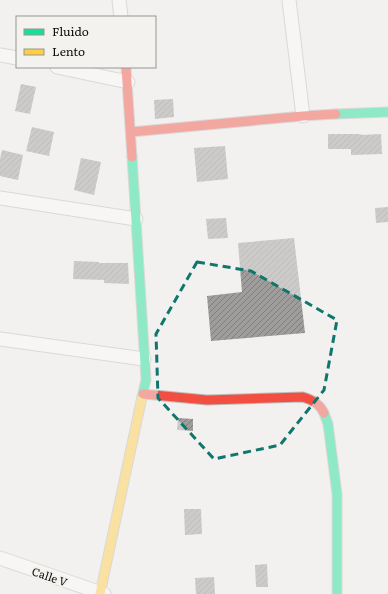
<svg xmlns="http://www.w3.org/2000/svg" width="388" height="594" font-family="Literata,serif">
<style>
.building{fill:url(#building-hatch)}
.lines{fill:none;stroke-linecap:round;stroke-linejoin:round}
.street-casing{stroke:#bebdbc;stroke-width:15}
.fast-casing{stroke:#bebdbc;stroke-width:11}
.slow-casing{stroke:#bebdbc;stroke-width:11}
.jam-casing{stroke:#bebdbc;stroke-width:11}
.street{stroke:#fdfdfd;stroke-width:13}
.fast{stroke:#16e098;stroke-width:9}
.slow{stroke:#ffcf43;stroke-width:9}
.jam{stroke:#f24e42;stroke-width:9}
.marked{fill:none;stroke:#0f766e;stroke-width:3;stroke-dasharray:8 5;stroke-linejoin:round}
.labels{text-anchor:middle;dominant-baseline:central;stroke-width:4;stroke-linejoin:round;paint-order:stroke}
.street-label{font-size:11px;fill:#0d0d0c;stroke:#f3f2ee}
</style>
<defs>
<pattern id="building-hatch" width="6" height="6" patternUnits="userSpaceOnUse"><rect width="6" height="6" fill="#9e9d9b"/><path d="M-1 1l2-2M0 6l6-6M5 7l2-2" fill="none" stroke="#7f7e7d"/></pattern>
</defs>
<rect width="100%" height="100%" fill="#f2f1ef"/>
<!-- building -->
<path class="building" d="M 21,84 L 36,87 L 30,114 L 15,111 Z
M 173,99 L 174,117 L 155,119 L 154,100 Z
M 32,127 L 54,132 L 49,156 L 26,151 Z
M 328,134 L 361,134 L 361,135 L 381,134 L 382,154 L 351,155 L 351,149 L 328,149 Z
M 225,146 L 228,179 L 197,182 L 194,148 Z
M 2,150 L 23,155 L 18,180 L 0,176 L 0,159 Z
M 81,158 L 101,162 L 94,195 L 74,190 Z
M 388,207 L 388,222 L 376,223 L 375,208 Z
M 226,218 L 228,238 L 208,239 L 206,219 Z
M 294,238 L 305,333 L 211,341 L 207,296 L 242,292 L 238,243 Z
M 74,261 L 99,262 L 99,263 L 128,263 L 129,284 L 104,283 L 104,280 L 73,279 Z
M 178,418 L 193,419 L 193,431 L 177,430 Z
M 184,509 L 201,509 L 202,534 L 185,535 Z
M 267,564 L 268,587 L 256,587 L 255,565 Z
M 214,577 L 215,594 L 196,594 L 195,578 Z"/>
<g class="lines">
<!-- street casing -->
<g class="street-casing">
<path id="street" d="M 119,0 L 121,17
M 289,0 L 303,116
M 0,55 L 17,58
M 57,67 L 128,82
M 0,198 L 136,219
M 0,339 L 144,359
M 0,558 L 104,594"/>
</g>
<!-- fast casing -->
<g class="fast-casing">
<path id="fast" d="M 336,114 L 388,112
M 132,157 L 146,380 L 142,397
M 324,413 L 328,424 L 337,494 L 337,594"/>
</g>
<!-- slow casing -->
<g class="slow-casing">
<path id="slow" d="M 100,594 L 142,397"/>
</g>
<!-- jam casing -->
<g class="jam-casing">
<path id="jam" d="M 126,67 L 132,157
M 131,132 L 303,116 L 336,114
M 143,394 L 207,400 L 303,397 C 313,400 320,404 324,413"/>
</g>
<!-- street -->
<use href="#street" class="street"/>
<!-- fast -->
<use href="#fast" class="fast"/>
<!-- slow -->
<use href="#slow" class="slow"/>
<!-- jam -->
<use href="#jam" class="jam"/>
</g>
<!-- marked area -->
<path d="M0 0H388V594H0ZM 197,262 L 251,271 L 337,320 L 324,390 L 280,445 L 214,459 L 158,398 L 156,334 Z" fill="#f2f1ef" fill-opacity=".55" fill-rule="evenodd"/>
<path class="marked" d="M 197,262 L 251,271 L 337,320 L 324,390 L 280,445 L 214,459 L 158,398 L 156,334 Z"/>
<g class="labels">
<!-- street labels -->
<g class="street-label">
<text transform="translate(50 576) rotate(19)">Calle V</text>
</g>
</g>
<!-- legend -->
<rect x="16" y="16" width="140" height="52" fill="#f3f2ee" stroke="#979694"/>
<rect x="24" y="29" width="20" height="6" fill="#16e098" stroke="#979694"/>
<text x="52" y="36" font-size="12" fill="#0d0d0c">Fluido</text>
<rect x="24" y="49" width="20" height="6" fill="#ffcf43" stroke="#979694"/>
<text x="52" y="56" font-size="12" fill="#0d0d0c">Lento</text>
</svg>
